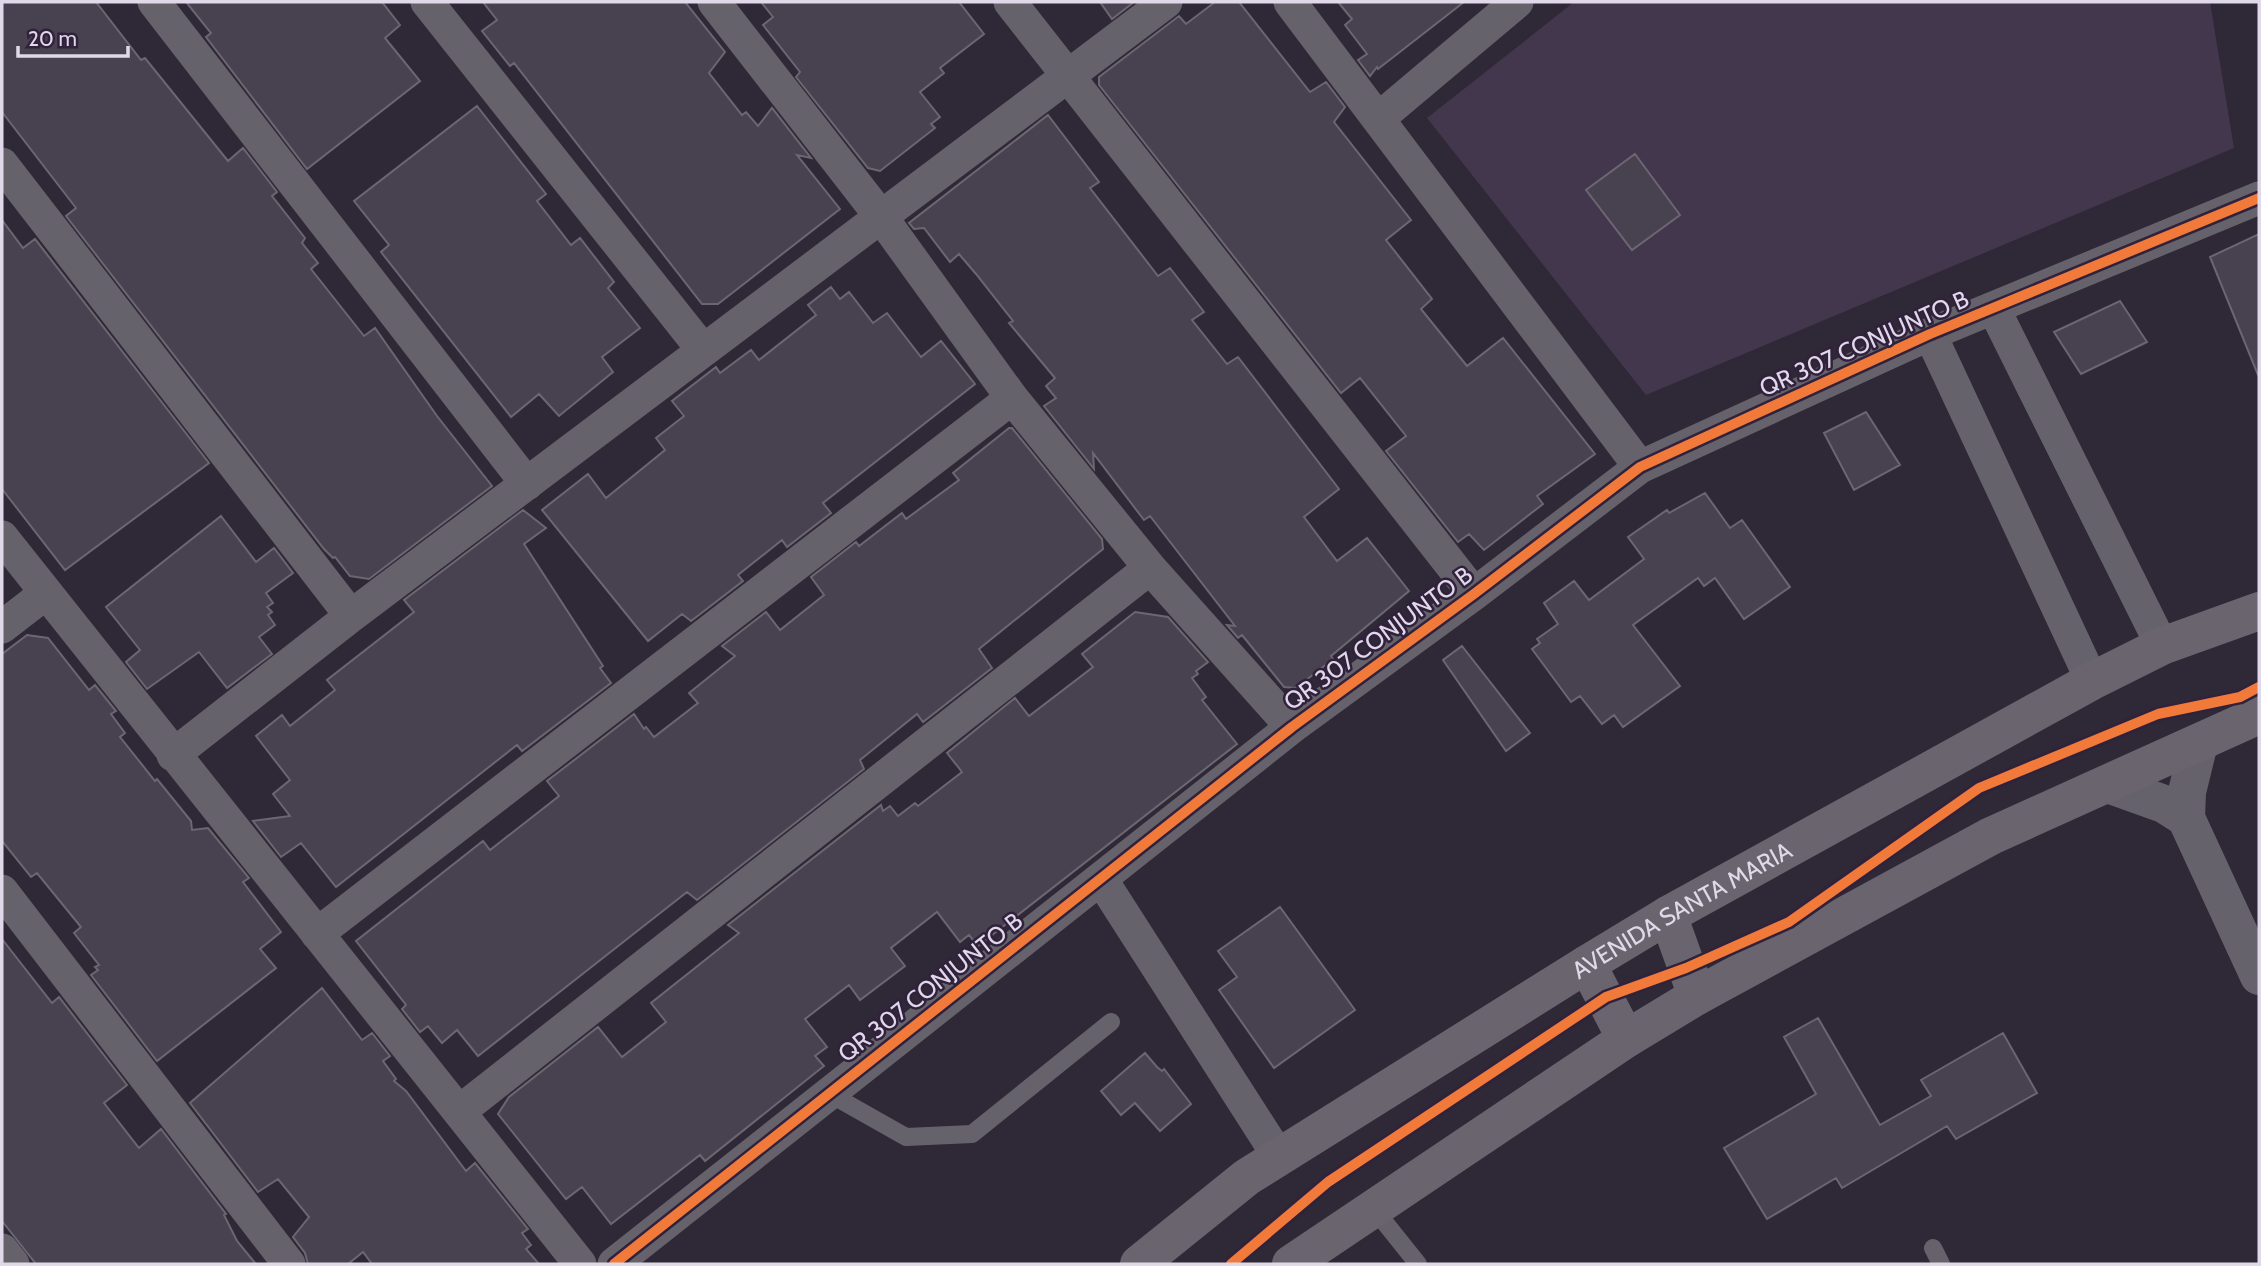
<svg xmlns="http://www.w3.org/2000/svg" width="2261" height="1266" font-family="Cabin,sans-serif">
<style>
.green{fill:#43374e}
.building{fill:#48414f;stroke:#6c6572;stroke-width:2}
.lines{fill:none;stroke-linecap:round;stroke-linejoin:round}
.service{stroke:#66626b;stroke-width:18}
.minor{stroke:#66626b;stroke-width:33}
.tertiary{stroke:#66626b;stroke-width:38}
.secondary{stroke:#6a646e;stroke-width:38}
.cycleway-casing{stroke:#30223c;stroke-width:15}
.cycleway{stroke:#f17a3a;stroke-width:10}
.labels{text-anchor:middle;dominant-baseline:central;stroke-width:5;stroke-linejoin:round;paint-order:stroke}
.street-label{font-size:24px;fill:#e1d8e9;stroke:#30223c}
</style>
<rect width="100%" height="100%" fill="#2f2836"/>
<!-- green -->
<path class="green" d="M 1574,2 L 2210,2 L 2234,148 L 1646,395 L 1427,118 Z"/>
<!-- building -->
<path class="building" d="M 2,2 L 96,2 L 141,60 L 145,58 L 228,161 L 243,148 L 277,192 L 272,196 L 305,238 L 302,243 L 318,263 L 311,269 L 364,336 L 375,328 L 437,416 L 492,486 L 369,579 L 350,576 L 335,557 L 333,558 L 324,549 L 66,216 L 76,208 L 2,112 Z
M 186,2 L 382,2 L 400,25 L 385,38 L 420,81 L 307,169 L 206,37 L 211,33 Z
M 483,2 L 685,2 L 725,52 L 709,73 L 742,115 L 746,112 L 758,126 L 772,108 L 811,158 L 797,155 L 840,209 L 718,304 L 702,304 L 514,63 L 510,66 L 482,31 L 497,20 Z
M 761,2 L 959,2 L 984,34 L 940,68 L 944,73 L 920,92 L 940,117 L 931,124 L 935,128 L 880,171 L 868,168 L 796,77 L 800,72 L 763,25 L 773,17 Z
M 1100,2 L 1134,2 L 1112,19 Z
M 1215,2 L 1239,2 L 1310,92 L 1326,82 L 1345,107 L 1334,122 L 1411,220 L 1386,240 L 1432,299 L 1421,309 L 1467,366 L 1503,338 L 1595,454 L 1537,496 L 1543,504 L 1484,550 L 1469,534 L 1458,542 L 1386,451 L 1406,436 L 1360,378 L 1341,393 L 1099,85 L 1099,77 L 1179,16 L 1186,24 Z
M 1338,2 L 1464,2 L 1378,69 L 1377,67 L 1370,76 L 1358,60 L 1367,54 L 1345,25 L 1352,19 Z
M 477,106 L 546,194 L 537,201 L 571,245 L 580,238 L 614,282 L 608,288 L 640,328 L 602,357 L 613,372 L 559,416 L 539,394 L 511,417 L 381,252 L 389,245 L 354,201 Z
M 1048,115 L 1099,182 L 1090,188 L 1158,276 L 1170,268 L 1204,312 L 1192,320 L 1227,364 L 1238,357 L 1339,489 L 1304,517 L 1337,561 L 1367,538 L 1409,591 L 1331,656 L 1333,659 L 1296,688 L 1284,687 L 1242,635 L 1238,638 L 1227,625 L 1235,626 L 1150,516 L 1144,520 L 1093,453 L 1094,469 L 1044,406 L 1056,398 L 1046,386 L 1055,378 L 1009,323 L 1013,321 L 976,274 L 959,254 L 950,262 L 924,228 L 914,229 L 909,223 Z
M 1635,154 L 1680,215 L 1632,250 L 1586,190 Z
M 2,220 L 23,248 L 35,239 L 209,463 L 65,570 L 2,489 Z
M 2259,234 L 2259,375 L 2258,375 L 2210,257 Z
M 831,287 L 840,299 L 849,292 L 873,323 L 887,313 L 921,357 L 941,341 L 975,384 L 823,503 L 831,513 L 787,547 L 782,540 L 738,575 L 743,581 L 691,621 L 682,614 L 648,641 L 542,510 L 588,474 L 606,498 L 665,450 L 656,438 L 684,416 L 672,401 L 716,367 L 720,373 L 751,350 L 759,360 L 816,315 L 808,305 Z
M 2120,301 L 2147,342 L 2081,374 L 2054,332 Z
M 1866,412 L 1900,465 L 1854,490 L 1824,433 Z
M 1009,428 L 1012,428 L 1102,539 L 1103,549 L 979,649 L 992,668 L 923,722 L 917,714 L 860,760 L 864,769 L 697,900 L 687,892 L 478,1056 L 457,1030 L 442,1043 L 428,1026 L 420,1032 L 402,1009 L 406,1005 L 356,941 L 483,841 L 490,850 L 559,796 L 547,781 L 634,714 L 644,729 L 646,727 L 654,737 L 698,703 L 689,693 L 735,656 L 722,646 L 766,612 L 780,630 L 824,595 L 811,577 L 856,542 L 859,546 L 902,513 L 906,519 L 959,480 L 953,473 Z
M 1705,493 L 1730,528 L 1742,520 L 1790,587 L 1744,619 L 1715,578 L 1704,586 L 1698,578 L 1633,625 L 1680,686 L 1623,727 L 1614,715 L 1602,724 L 1580,696 L 1571,702 L 1532,649 L 1540,643 L 1537,639 L 1558,624 L 1544,603 L 1574,581 L 1589,600 L 1644,559 L 1628,537 L 1667,510 L 1669,513 Z
M 523,510 L 546,528 L 524,544 L 603,666 L 600,668 L 611,683 L 522,751 L 517,745 L 336,887 L 301,843 L 281,857 L 253,821 L 290,816 L 273,794 L 290,780 L 256,736 L 282,715 L 290,726 L 335,690 L 327,680 L 414,612 L 404,600 Z
M 221,516 L 256,562 L 274,548 L 293,573 L 266,593 L 273,603 L 267,607 L 272,612 L 268,615 L 275,625 L 259,637 L 272,654 L 227,688 L 199,652 L 147,689 L 126,662 L 140,650 L 106,607 Z
M 1135,612 L 1168,617 L 1208,662 L 1196,671 L 1198,674 L 1192,678 L 1206,697 L 1202,700 L 1237,744 L 978,946 L 969,935 L 960,942 L 937,912 L 891,948 L 905,966 L 860,1000 L 849,985 L 805,1019 L 827,1047 L 815,1056 L 824,1066 L 705,1161 L 700,1155 L 611,1224 L 582,1187 L 566,1199 L 498,1114 L 509,1097 L 598,1027 L 622,1057 L 666,1022 L 651,1003 L 739,933 L 728,925 L 881,805 L 883,811 L 890,806 L 898,816 L 915,803 L 918,806 L 962,772 L 947,753 L 1015,698 L 1029,716 L 1093,667 L 1082,654 Z
M 27,635 L 48,638 L 89,690 L 95,685 L 116,711 L 111,714 L 125,733 L 120,737 L 155,781 L 157,779 L 191,821 L 192,830 L 208,828 L 249,878 L 243,882 L 281,932 L 260,949 L 276,968 L 157,1061 L 91,975 L 98,970 L 95,967 L 99,965 L 74,933 L 81,927 L 37,873 L 31,877 L 2,841 L 2,654 Z
M 1462,646 L 1530,733 L 1506,751 L 1443,660 Z
M 1280,907 L 1355,1010 L 1274,1068 L 1219,990 L 1237,977 L 1218,951 Z
M 2,939 L 52,1003 L 59,997 L 127,1085 L 104,1103 L 139,1148 L 161,1129 L 226,1214 L 224,1215 L 237,1241 L 256,1264 L 36,1264 L 2,1221 Z
M 322,988 L 362,1040 L 372,1033 L 390,1056 L 383,1061 L 396,1079 L 394,1081 L 406,1091 L 466,1171 L 475,1163 L 528,1229 L 522,1233 L 531,1245 L 526,1249 L 539,1264 L 372,1264 L 363,1252 L 348,1264 L 308,1264 L 305,1253 L 293,1237 L 309,1217 L 278,1179 L 258,1192 L 190,1103 Z
M 1818,1018 L 1880,1125 L 1931,1096 L 1921,1080 L 2003,1033 L 2037,1093 L 1956,1139 L 1947,1126 L 1842,1188 L 1836,1178 L 1767,1219 L 1724,1148 L 1816,1094 L 1784,1037 Z
M 1145,1053 L 1157,1067 L 1162,1071 L 1164,1069 L 1191,1104 L 1160,1131 L 1135,1103 L 1121,1115 L 1101,1091 Z"/>
<g class="lines">
<!-- service -->
<path class="service" d="M 830,1094 L 906,1137 L 972,1134 L 1111,1022
M 1374,1209 L 1418,1264
M 1933,1248 L 1941,1264"/>
<!-- minor -->
<path class="minor" d="M 154,2 L 527,484
M 427,2 L 703,350
M 714,2 L 882,218 L 1012,398 L 1150,568 L 1292,727
M 1010,2 L 1474,594
M 1290,2 L 1378,119
M 1517,2 L 1378,119 L 1640,467
M 2,164 L 351,616
M 1994,309 L 2162,646
M 1930,334 L 2092,681
M 2,537 L 580,1264
M 2,627 L 46,593
M 173,755 L 351,616 L 1166,2
M 1101,879 L 1279,1157
M 2,891 L 289,1264
M 317,934 L 1012,398
M 460,1111 L 1150,568
M 2,1250 L 13,1264
M 614,1264 L 1292,727 L 1474,594 L 1640,467 L 1930,334 L 2259,198"/>
<!-- tertiary -->
<path class="tertiary" d="M 2199,743 L 2187,792 L 2186,818 L 2259,976
M 2108,784 L 2164,804 L 2186,818"/>
<!-- secondary -->
<g class="secondary">
<path d="M 1668,915 L 1697,996"/>
<path d="M 1587,964 L 1626,1039"/>
<path id="s1" d="M 1139,1264 L 1247,1177 L 1587,964 L 1668,915 L 2092,681 L 2162,646 L 2259,611"/>
<path d="M 1291,1264 L 1626,1039 L 1697,996 L 1991,836 L 2259,715"/>
</g>
<!-- cycleway casing -->
<g class="cycleway-casing">
<path id="cycleway" d="M 614,1264 L 1292,727 L 1474,594 L 1640,467 L 1930,334 L 2259,198
M 1231,1264 L 1328,1182 L 1606,997 L 1686,968 L 1789,922 L 1979,788 L 2158,714 L 2240,697 L 2259,687"/>
</g>
<!-- cycleway -->
<use href="#cycleway" class="cycleway"/>
</g>
<g class="labels">
<!-- street labels -->
<g class="street-label">
<text transform="translate(1864 343) rotate(-24)">QR 307 CONJUNTO B</text>
<text transform="translate(1378 638) rotate(-36)">QR 307 CONJUNTO B</text>
<text stroke="none"><textPath href="#s1" startOffset="649">AVENIDA SANTA MARIA</textPath></text>
<text transform="translate(930 987) rotate(-38)">QR 307 CONJUNTO B</text>
</g>
</g>
<!-- border -->
<rect width="2261" height="1266" fill="none" stroke="#e1d8e9" stroke-width="7"/>
<!-- scale -->
<path d="M18 46v10h110v-10" fill="none" stroke="#e1d8e9" stroke-width="3.5"/>
<text x="28" y="46" font-size="21" fill="#e1d8e9" stroke="#30223c" stroke-width="5" paint-order="stroke">20 m</text>
</svg>
